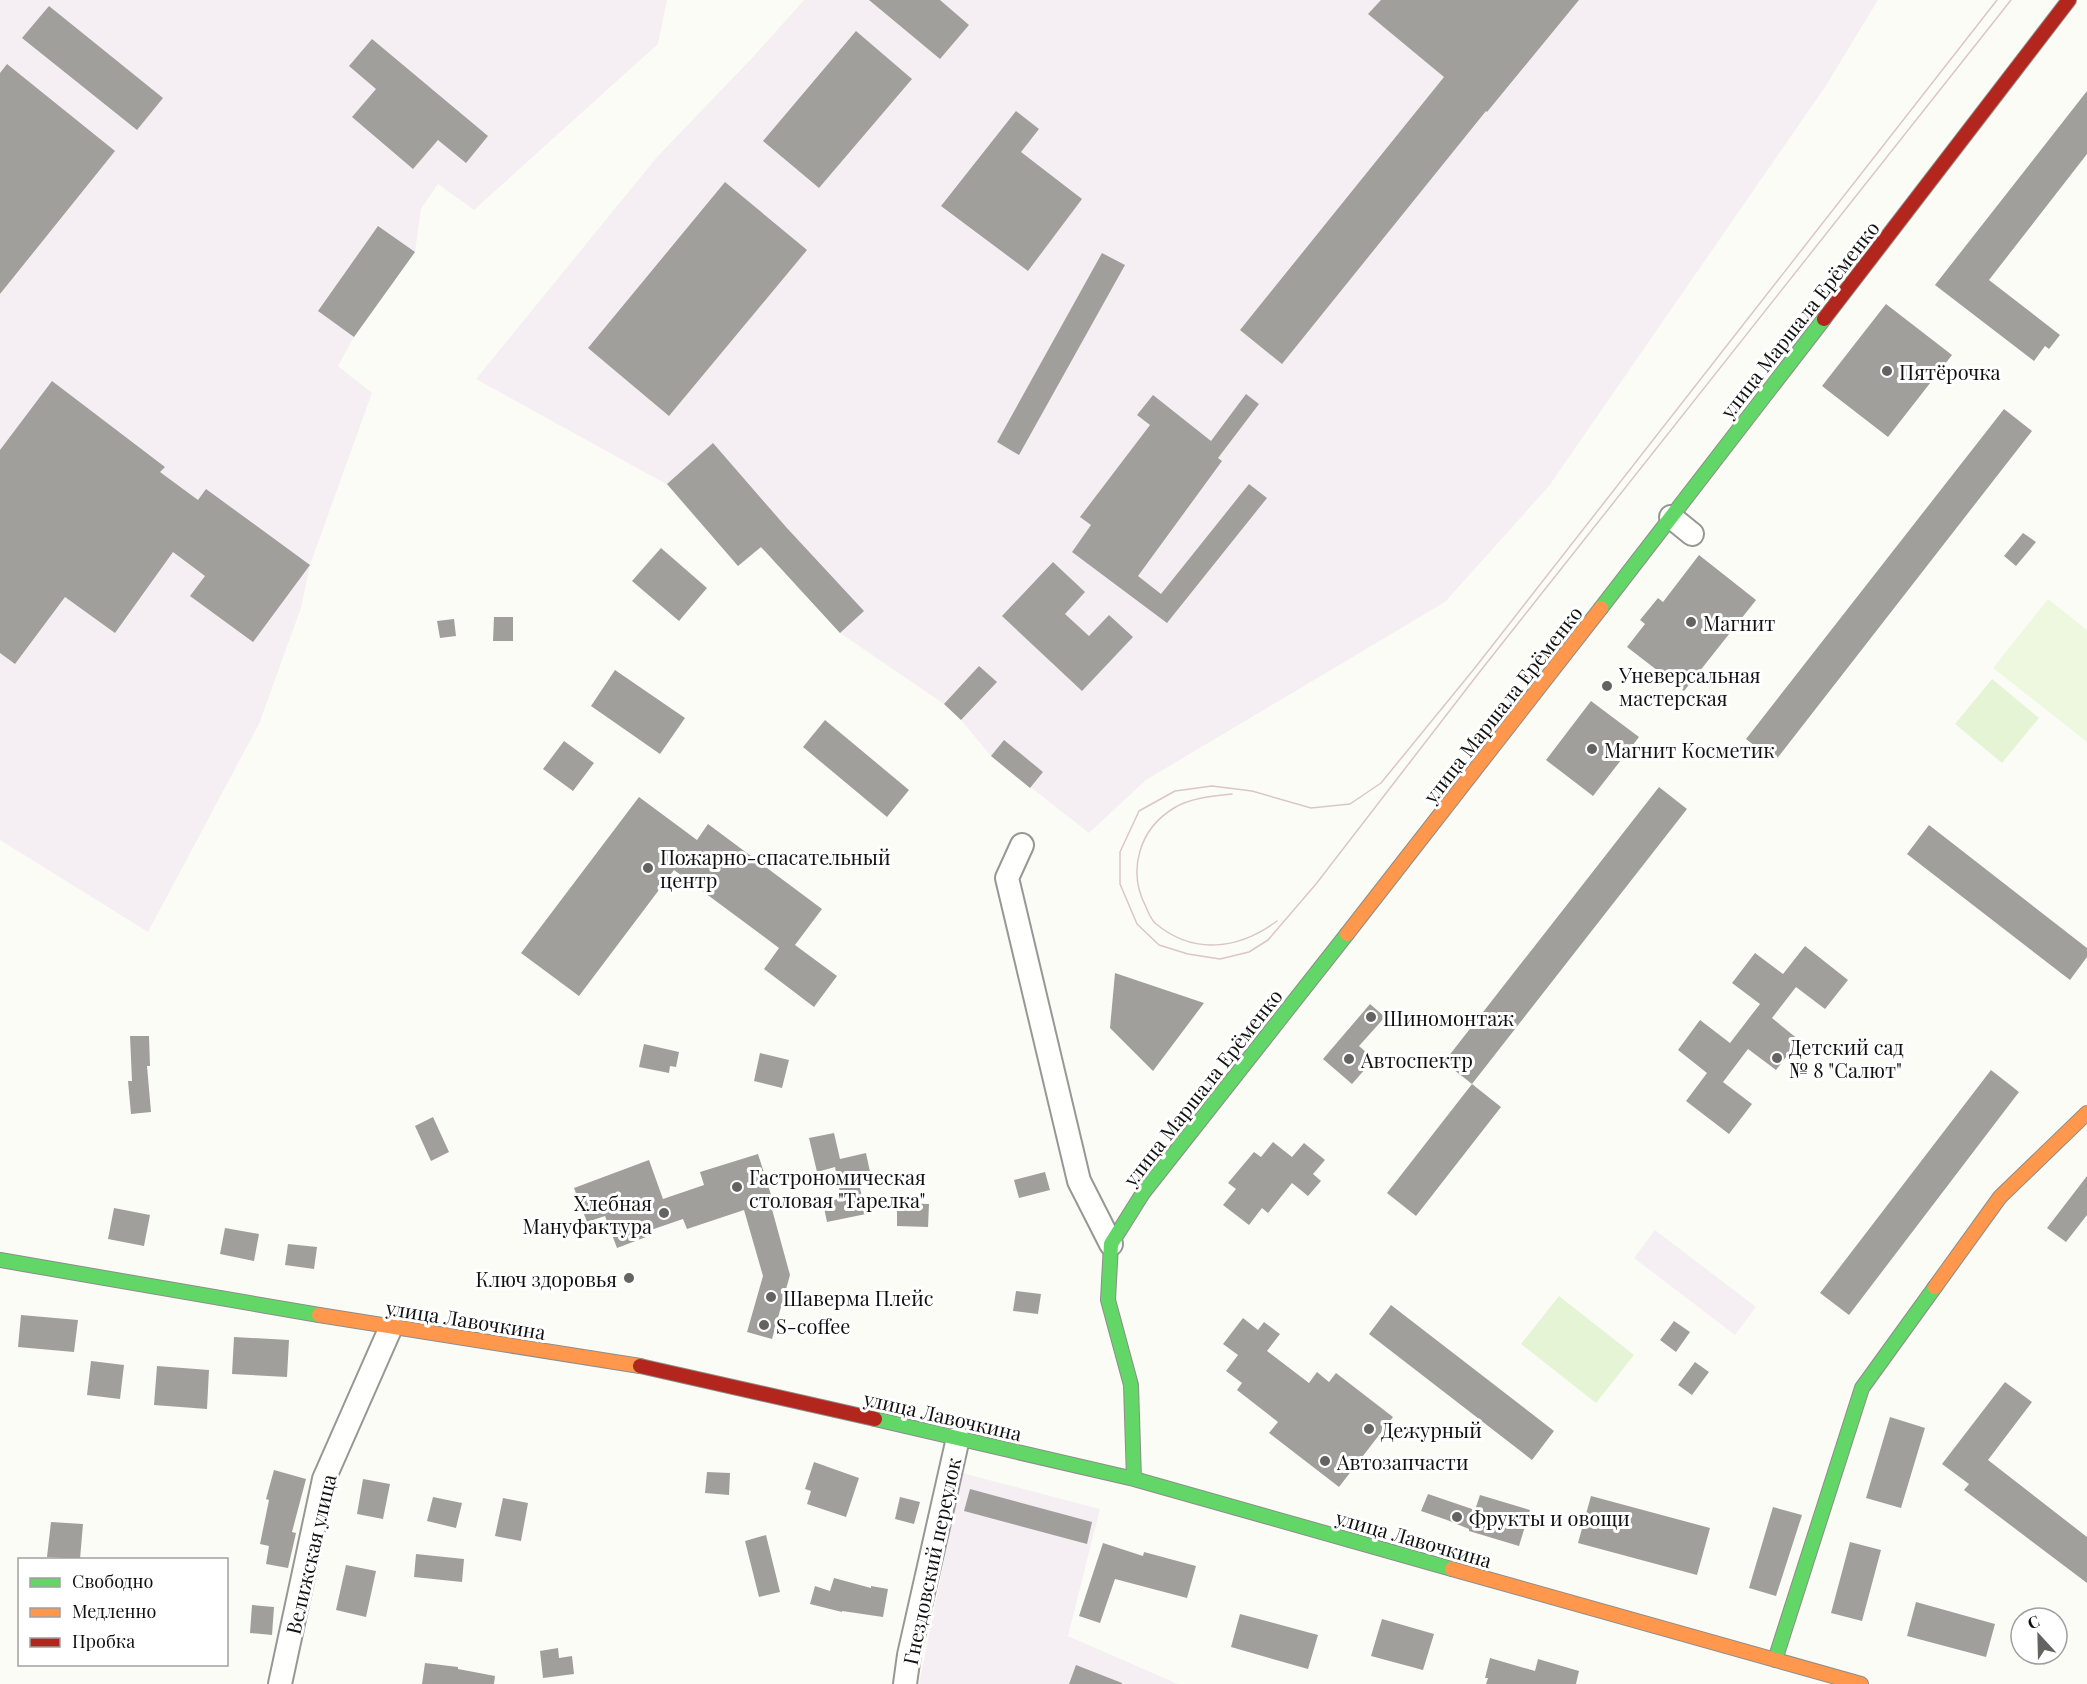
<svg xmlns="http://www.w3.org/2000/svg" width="2087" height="1684" font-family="'Playfair Display',serif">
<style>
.industrial{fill:#f5eff3}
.green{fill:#e4f4d5}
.pitch{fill:#eef8df}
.building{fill:#a09f9c}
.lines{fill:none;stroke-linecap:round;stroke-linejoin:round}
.street-casing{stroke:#979795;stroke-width:26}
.fast-casing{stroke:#8d8d8b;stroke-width:16}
.slow-casing{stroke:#8d8d8b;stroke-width:16}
.jam-casing{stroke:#8d8d8b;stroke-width:16}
.street{stroke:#fffffe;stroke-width:22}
.fast{stroke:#63d668;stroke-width:14}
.slow{stroke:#ff974d;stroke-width:14}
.jam{stroke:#b3261e;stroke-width:14}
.tram{stroke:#dac6c5;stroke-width:1.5}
.poi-dot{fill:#636362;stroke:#fff;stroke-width:2}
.labels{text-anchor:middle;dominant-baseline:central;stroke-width:6;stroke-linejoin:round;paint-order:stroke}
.street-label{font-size:20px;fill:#111;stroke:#fff}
.poi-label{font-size:20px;fill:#111;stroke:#fff;text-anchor:start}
</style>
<rect width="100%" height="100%" fill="#fcfcf7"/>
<!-- industrial -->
<path class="industrial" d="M 0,0 L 667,0 L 658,44 L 474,210 L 438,184 L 421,209 L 415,252 L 354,337 L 338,366 L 372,393 L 310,565 L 301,608 L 259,724 L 148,932 L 0,840 Z
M 804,0 L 1878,0 L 1825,87 L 1549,486 L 1445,602 L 1146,780 L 1089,833 L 991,756 L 961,720 L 944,704 L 840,633 L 765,551 L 759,548 L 738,566 L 666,484 L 476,379 L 657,157 L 753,57 Z
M 1655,1230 L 1756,1307 L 1735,1335 L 1634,1258 Z
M 962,1473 L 1100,1509 L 1068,1636 L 1178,1684 L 919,1684 Z"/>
<!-- green -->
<path class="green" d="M 1992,679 L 2039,718 L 2002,763 L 1955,724 Z
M 1559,1296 L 1634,1355 L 1596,1403 L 1521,1344 Z"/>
<!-- pitch -->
<path class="pitch" d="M 2048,599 L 2087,630 L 2087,742 L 1993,668 Z"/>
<!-- building -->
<path class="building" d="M 869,0 L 940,0 L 969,25 L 940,59 Z
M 1381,0 L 1579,0 L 1487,112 L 1486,111 L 1282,364 L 1240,330 L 1444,77 L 1368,14 Z
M 49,6 L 163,98 L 137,130 L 22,38 Z
M 856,31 L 912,79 L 819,188 L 763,141 Z
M 372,39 L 488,136 L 466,163 L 438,140 L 413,169 L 352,117 L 376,89 L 349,66 Z
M 7,64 L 115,151 L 0,294 L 0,73 Z
M 2087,91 L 2087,154 L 1989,280 L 2060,335 L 2049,349 L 2045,346 L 2034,361 L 1935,285 Z
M 1016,111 L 1039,129 L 1021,152 L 1082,199 L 1028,271 L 941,206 Z
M 725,182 L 807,250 L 669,416 L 588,348 Z
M 378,226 L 415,252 L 354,337 L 318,311 Z
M 1102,253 L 1125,265 L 1019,455 L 997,442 Z
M 1886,304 L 1952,355 L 1888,437 L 1822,386 Z
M 52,381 L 165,467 L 160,472 L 198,500 L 206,489 L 310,565 L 253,642 L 190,596 L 205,576 L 173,552 L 115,633 L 65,597 L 15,664 L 0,653 L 0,450 Z
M 1246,394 L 1259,404 L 1218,458 L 1222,461 L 1138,576 L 1161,594 L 1249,484 L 1267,498 L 1167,623 L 1072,552 L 1091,525 L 1080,517 L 1150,425 L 1137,415 L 1153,395 L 1211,441 Z
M 2004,409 L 2032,431 L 1775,761 L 1746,739 Z
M 713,443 L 786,527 L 864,611 L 840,633 L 761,547 L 738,566 L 667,484 Z
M 2023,533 L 2036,542 L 2016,566 L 2004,556 Z
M 661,548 L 707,588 L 679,621 L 632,581 Z
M 1699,555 L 1756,600 L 1684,691 L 1627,647 L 1645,624 L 1640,620 L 1658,598 L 1663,602 Z
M 1053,562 L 1085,592 L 1065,614 L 1089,636 L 1109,615 L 1133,637 L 1082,691 L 1002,616 Z
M 494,617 L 513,617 L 513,641 L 493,641 Z
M 454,619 L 456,636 L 440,638 L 437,621 Z
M 979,666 L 997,682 L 961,720 L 944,704 Z
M 615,670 L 685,718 L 660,754 L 591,706 Z
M 1591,701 L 1639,737 L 1593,796 L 1546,760 Z
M 825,720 L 909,790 L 887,817 L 803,747 Z
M 1004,740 L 1043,772 L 1030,788 L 991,756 Z
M 564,741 L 594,763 L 573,791 L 543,769 Z
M 1659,787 L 1687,809 L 1472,1084 L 1444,1062 Z
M 639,797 L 697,840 L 708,824 L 822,909 L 795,945 L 837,976 L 814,1007 L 764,969 L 779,948 L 674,870 L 579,996 L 521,953 Z
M 1929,825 L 2087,948 L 2087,957 L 2070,980 L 1907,854 Z
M 1805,946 L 1848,980 L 1825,1009 L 1796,987 L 1772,1018 L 1799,1040 L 1776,1070 L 1748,1049 L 1723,1082 L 1752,1104 L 1729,1134 L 1686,1101 L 1707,1073 L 1678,1050 L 1700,1020 L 1730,1043 L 1760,1004 L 1732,983 L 1755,953 L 1783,974 Z
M 1115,973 L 1204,1003 L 1153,1071 L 1110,1028 Z
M 1370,1004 L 1385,1017 L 1359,1046 L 1374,1059 L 1352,1084 L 1323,1059 Z
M 130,1036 L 149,1036 L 150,1066 L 147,1066 L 151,1112 L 131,1114 L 128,1081 L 132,1081 Z
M 644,1044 L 679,1052 L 676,1067 L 670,1066 L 669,1073 L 639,1067 Z
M 760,1053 L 789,1060 L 782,1088 L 754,1081 Z
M 1991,1070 L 2019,1092 L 1849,1315 L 1820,1293 Z
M 1472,1084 L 1501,1107 L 1416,1216 L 1387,1193 Z
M 433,1117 L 449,1152 L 431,1161 L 415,1126 Z
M 834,1133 L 840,1159 L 866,1153 L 872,1181 L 859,1184 L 866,1214 L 827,1222 L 823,1203 L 841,1198 L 835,1167 L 817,1172 L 809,1138 Z
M 1273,1142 L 1292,1157 L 1304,1143 L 1325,1160 L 1313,1174 L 1321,1181 L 1308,1196 L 1292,1183 L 1268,1213 L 1262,1208 L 1249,1225 L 1223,1205 L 1236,1189 L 1228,1183 L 1254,1152 L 1261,1157 Z
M 758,1154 L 773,1201 L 770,1202 L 790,1275 L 772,1339 L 747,1332 L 763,1276 L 744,1210 L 687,1229 L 683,1219 L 645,1232 L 646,1237 L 617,1248 L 605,1216 L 587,1222 L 574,1188 L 649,1160 L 663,1199 L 704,1185 L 700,1172 Z
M 1045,1172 L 1050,1190 L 1019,1198 L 1014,1180 Z
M 2087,1176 L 2087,1215 L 2066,1242 L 2047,1228 Z
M 897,1203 L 929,1204 L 928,1227 L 897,1226 Z
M 114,1208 L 150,1215 L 144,1246 L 108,1239 Z
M 225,1228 L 259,1234 L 254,1261 L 220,1254 Z
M 288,1244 L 317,1247 L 314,1269 L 285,1265 Z
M 1016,1291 L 1041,1294 L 1038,1314 L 1013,1311 Z
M 1391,1305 L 1554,1431 L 1532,1460 L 1369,1334 Z
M 21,1315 L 78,1320 L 74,1352 L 18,1347 Z
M 1243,1318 L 1258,1330 L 1264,1322 L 1280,1334 L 1267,1351 L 1309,1383 L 1317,1372 L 1329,1382 L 1336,1373 L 1393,1417 L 1339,1487 L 1269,1433 L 1278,1422 L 1237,1390 L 1242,1383 L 1226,1371 L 1238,1355 L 1223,1344 Z
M 1674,1321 L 1690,1332 L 1676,1352 L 1660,1340 Z
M 234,1337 L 289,1340 L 287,1377 L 232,1374 Z
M 91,1361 L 124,1365 L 120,1399 L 87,1395 Z
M 1695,1362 L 1709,1372 L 1692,1395 L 1678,1385 Z
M 157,1366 L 209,1370 L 207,1409 L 154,1405 Z
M 2005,1382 L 2032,1402 L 1988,1460 L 2087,1537 L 2087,1583 L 1964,1490 L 1969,1484 L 1942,1464 Z
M 1890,1417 L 1925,1428 L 1901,1508 L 1866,1498 Z
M 814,1462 L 859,1478 L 846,1517 L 807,1504 L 811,1491 L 805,1489 Z
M 274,1470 L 306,1479 L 292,1532 L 296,1533 L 288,1568 L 266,1564 L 269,1546 L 260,1544 L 269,1500 L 266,1499 Z
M 707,1472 L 730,1473 L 729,1495 L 705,1493 Z
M 363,1479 L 390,1484 L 383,1519 L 357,1514 Z
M 970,1489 L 1092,1522 L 1087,1544 L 964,1511 Z
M 1428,1494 L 1475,1510 L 1480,1495 L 1530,1510 L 1519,1546 L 1469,1531 L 1469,1529 L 1447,1520 L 1421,1511 Z
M 1591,1496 L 1710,1528 L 1697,1575 L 1578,1543 Z
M 433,1497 L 462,1503 L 456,1528 L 427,1521 Z
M 900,1497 L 920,1502 L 914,1524 L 895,1519 Z
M 503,1498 L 528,1503 L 521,1541 L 495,1536 Z
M 1773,1507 L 1802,1515 L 1776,1596 L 1749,1588 Z
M 51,1522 L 83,1524 L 80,1559 L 47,1557 Z
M 766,1535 L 780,1592 L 759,1597 L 745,1541 Z
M 1850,1542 L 1881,1550 L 1862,1621 L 1831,1613 Z
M 1103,1543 L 1143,1556 L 1144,1552 L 1196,1566 L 1187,1598 L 1115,1579 L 1100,1623 L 1079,1616 Z
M 416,1554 L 464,1559 L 462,1582 L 414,1577 Z
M 346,1565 L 376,1571 L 366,1617 L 336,1610 Z
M 834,1578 L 871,1588 L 871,1586 L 888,1589 L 883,1617 L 842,1611 L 842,1612 L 810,1604 L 815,1586 L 830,1591 Z
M 1916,1602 L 1995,1624 L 1986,1657 L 1907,1636 Z
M 252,1605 L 274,1607 L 272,1635 L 250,1633 Z
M 1240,1614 L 1318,1635 L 1308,1669 L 1231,1647 Z
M 1382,1619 L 1434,1634 L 1423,1670 L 1371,1656 Z
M 558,1648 L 559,1658 L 572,1656 L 574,1674 L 543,1678 L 540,1651 Z
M 1490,1658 L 1535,1671 L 1538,1659 L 1579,1671 L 1576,1684 L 1486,1684 L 1488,1678 L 1485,1678 Z
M 425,1663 L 458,1667 L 458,1669 L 495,1676 L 494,1684 L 422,1684 Z
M 1076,1665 L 1122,1683 L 1122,1684 L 1069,1684 Z"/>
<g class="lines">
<!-- street casing -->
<g class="street-casing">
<path id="street" d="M 1671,517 L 1692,534
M 1022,845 L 1007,878 L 1079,1181 L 1111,1244
M 280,1684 L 324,1479 L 391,1327
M 905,1684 L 909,1655 L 958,1438"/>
</g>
<!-- fast casing -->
<g class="fast-casing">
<path id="fast" d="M 1601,608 L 1824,319
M 0,1260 L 319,1315
M 875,1419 L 1134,1479 L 1452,1569
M 1134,1479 L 1131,1385 L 1108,1300 L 1111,1244 L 1143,1193 L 1347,934
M 1775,1660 L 1862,1388 L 1935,1287"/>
</g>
<!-- slow casing -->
<g class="slow-casing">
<path id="slow" d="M 1347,934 L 1601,608
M 1935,1287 L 2000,1197 L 2087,1113
M 319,1315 L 640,1366
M 1452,1569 L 1861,1684"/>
</g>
<!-- jam casing -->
<g class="jam-casing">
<path id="jam" d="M 1824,319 L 2069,0
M 640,1366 L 875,1419"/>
</g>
<!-- street -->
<use href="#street" class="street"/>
<!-- fast -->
<use href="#fast" class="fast"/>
<!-- slow -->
<use href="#slow" class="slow"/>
<!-- jam -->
<use href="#jam" class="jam"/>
<!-- tram -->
<path class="tram" d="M 1997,0 L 1474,669 L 1381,783 L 1350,804 L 1311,808 L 1252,791 L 1212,786 L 1175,791 L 1139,811 L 1120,852 L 1120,884 L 1137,924 L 1159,945 L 1188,954 L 1220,959 L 1249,952 L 1268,940 L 1316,884 L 1478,674 L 2011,0
M 1232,794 C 1213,796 1190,798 1174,808 C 1139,829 1127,871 1146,907 C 1148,912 1151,919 1155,923 C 1194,956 1239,949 1277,921"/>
</g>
<!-- markers -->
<g class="poi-dot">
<circle cx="1887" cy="371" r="6"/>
<circle cx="1691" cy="622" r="6"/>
<circle cx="1607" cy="686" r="6"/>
<circle cx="1592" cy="749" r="6"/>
<circle cx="648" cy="868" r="6"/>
<circle cx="1371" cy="1017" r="6"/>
<circle cx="1777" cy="1058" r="6"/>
<circle cx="1349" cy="1059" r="6"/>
<circle cx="737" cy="1187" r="6"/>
<circle cx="664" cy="1213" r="6"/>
<circle cx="629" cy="1278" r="6"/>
<circle cx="771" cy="1297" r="6"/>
<circle cx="764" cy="1325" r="6"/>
<circle cx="1369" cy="1429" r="6"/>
<circle cx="1325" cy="1461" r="6"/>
<circle cx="1457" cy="1517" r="6"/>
</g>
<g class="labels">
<!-- street labels -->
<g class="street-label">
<text transform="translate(1799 319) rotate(-52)">улица Маршала Ерёменко</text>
<text transform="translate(1502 704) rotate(-52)">улица Маршала Ерёменко</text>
<text transform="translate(1202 1087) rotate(-52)">улица Маршала Ерёменко</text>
<text transform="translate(466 1319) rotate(9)">улица Лавочкина</text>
<text transform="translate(943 1415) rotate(13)">улица Лавочкина</text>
<text transform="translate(1414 1538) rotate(16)">улица Лавочкина</text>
<text transform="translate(310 1554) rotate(-77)">Велижская улица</text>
<text transform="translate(931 1561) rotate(-78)">Гнездовский переулок</text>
</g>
<!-- poi labels -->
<g class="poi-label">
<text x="1899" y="371">Пятёрочка</text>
<text x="1703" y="622">Магнит</text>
<text x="1619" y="674">Уневерсальная<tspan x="1619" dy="23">мастерская</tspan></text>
<text x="1604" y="749">Магнит Косметик</text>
<text x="660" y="856">Пожарно-спасательный<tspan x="660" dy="23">центр</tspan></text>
<text x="1383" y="1017">Шиномонтаж</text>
<text x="1789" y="1046">Детский сад<tspan x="1789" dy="23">№ 8 "Салют"</tspan></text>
<text x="1361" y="1059">Автоспектр</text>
<text x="749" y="1176">Гастрономическая<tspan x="749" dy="23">столовая "Тарелка"</tspan></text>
<text x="652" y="1202" text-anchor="end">Хлебная<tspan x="652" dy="23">Мануфактура</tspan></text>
<text x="617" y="1278" text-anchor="end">Ключ здоровья</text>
<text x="783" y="1297">Шаверма Плейс</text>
<text x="776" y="1325">S-coffee</text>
<text x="1381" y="1429">Дежурный</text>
<text x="1337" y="1461">Автозапчасти</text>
<text x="1469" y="1517">Фрукты и овощи</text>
</g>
</g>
<!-- legend -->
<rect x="18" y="1558" width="210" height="108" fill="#ffffff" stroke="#a0a0a0" stroke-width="1.5"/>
<rect x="30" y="1578" width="30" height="9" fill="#63d668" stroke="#a0a0a0" stroke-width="1.5"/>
<text x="72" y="1588" font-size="18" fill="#111111">Свободно</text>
<rect x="30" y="1608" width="30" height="9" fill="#ff974d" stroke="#a0a0a0" stroke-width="1.5"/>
<text x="72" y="1618" font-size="18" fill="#111111">Медленно</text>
<rect x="30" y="1638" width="30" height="9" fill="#b3261e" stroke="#a0a0a0" stroke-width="1.5"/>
<text x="72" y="1648" font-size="18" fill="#111111">Пробка</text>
<!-- north arrow -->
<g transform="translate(2039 1636) rotate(338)"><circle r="28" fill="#ffffff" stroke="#a0a0a0" stroke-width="1.5"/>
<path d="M0-4.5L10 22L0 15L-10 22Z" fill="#636362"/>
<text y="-9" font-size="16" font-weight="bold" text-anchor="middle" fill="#111111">С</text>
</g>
</svg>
